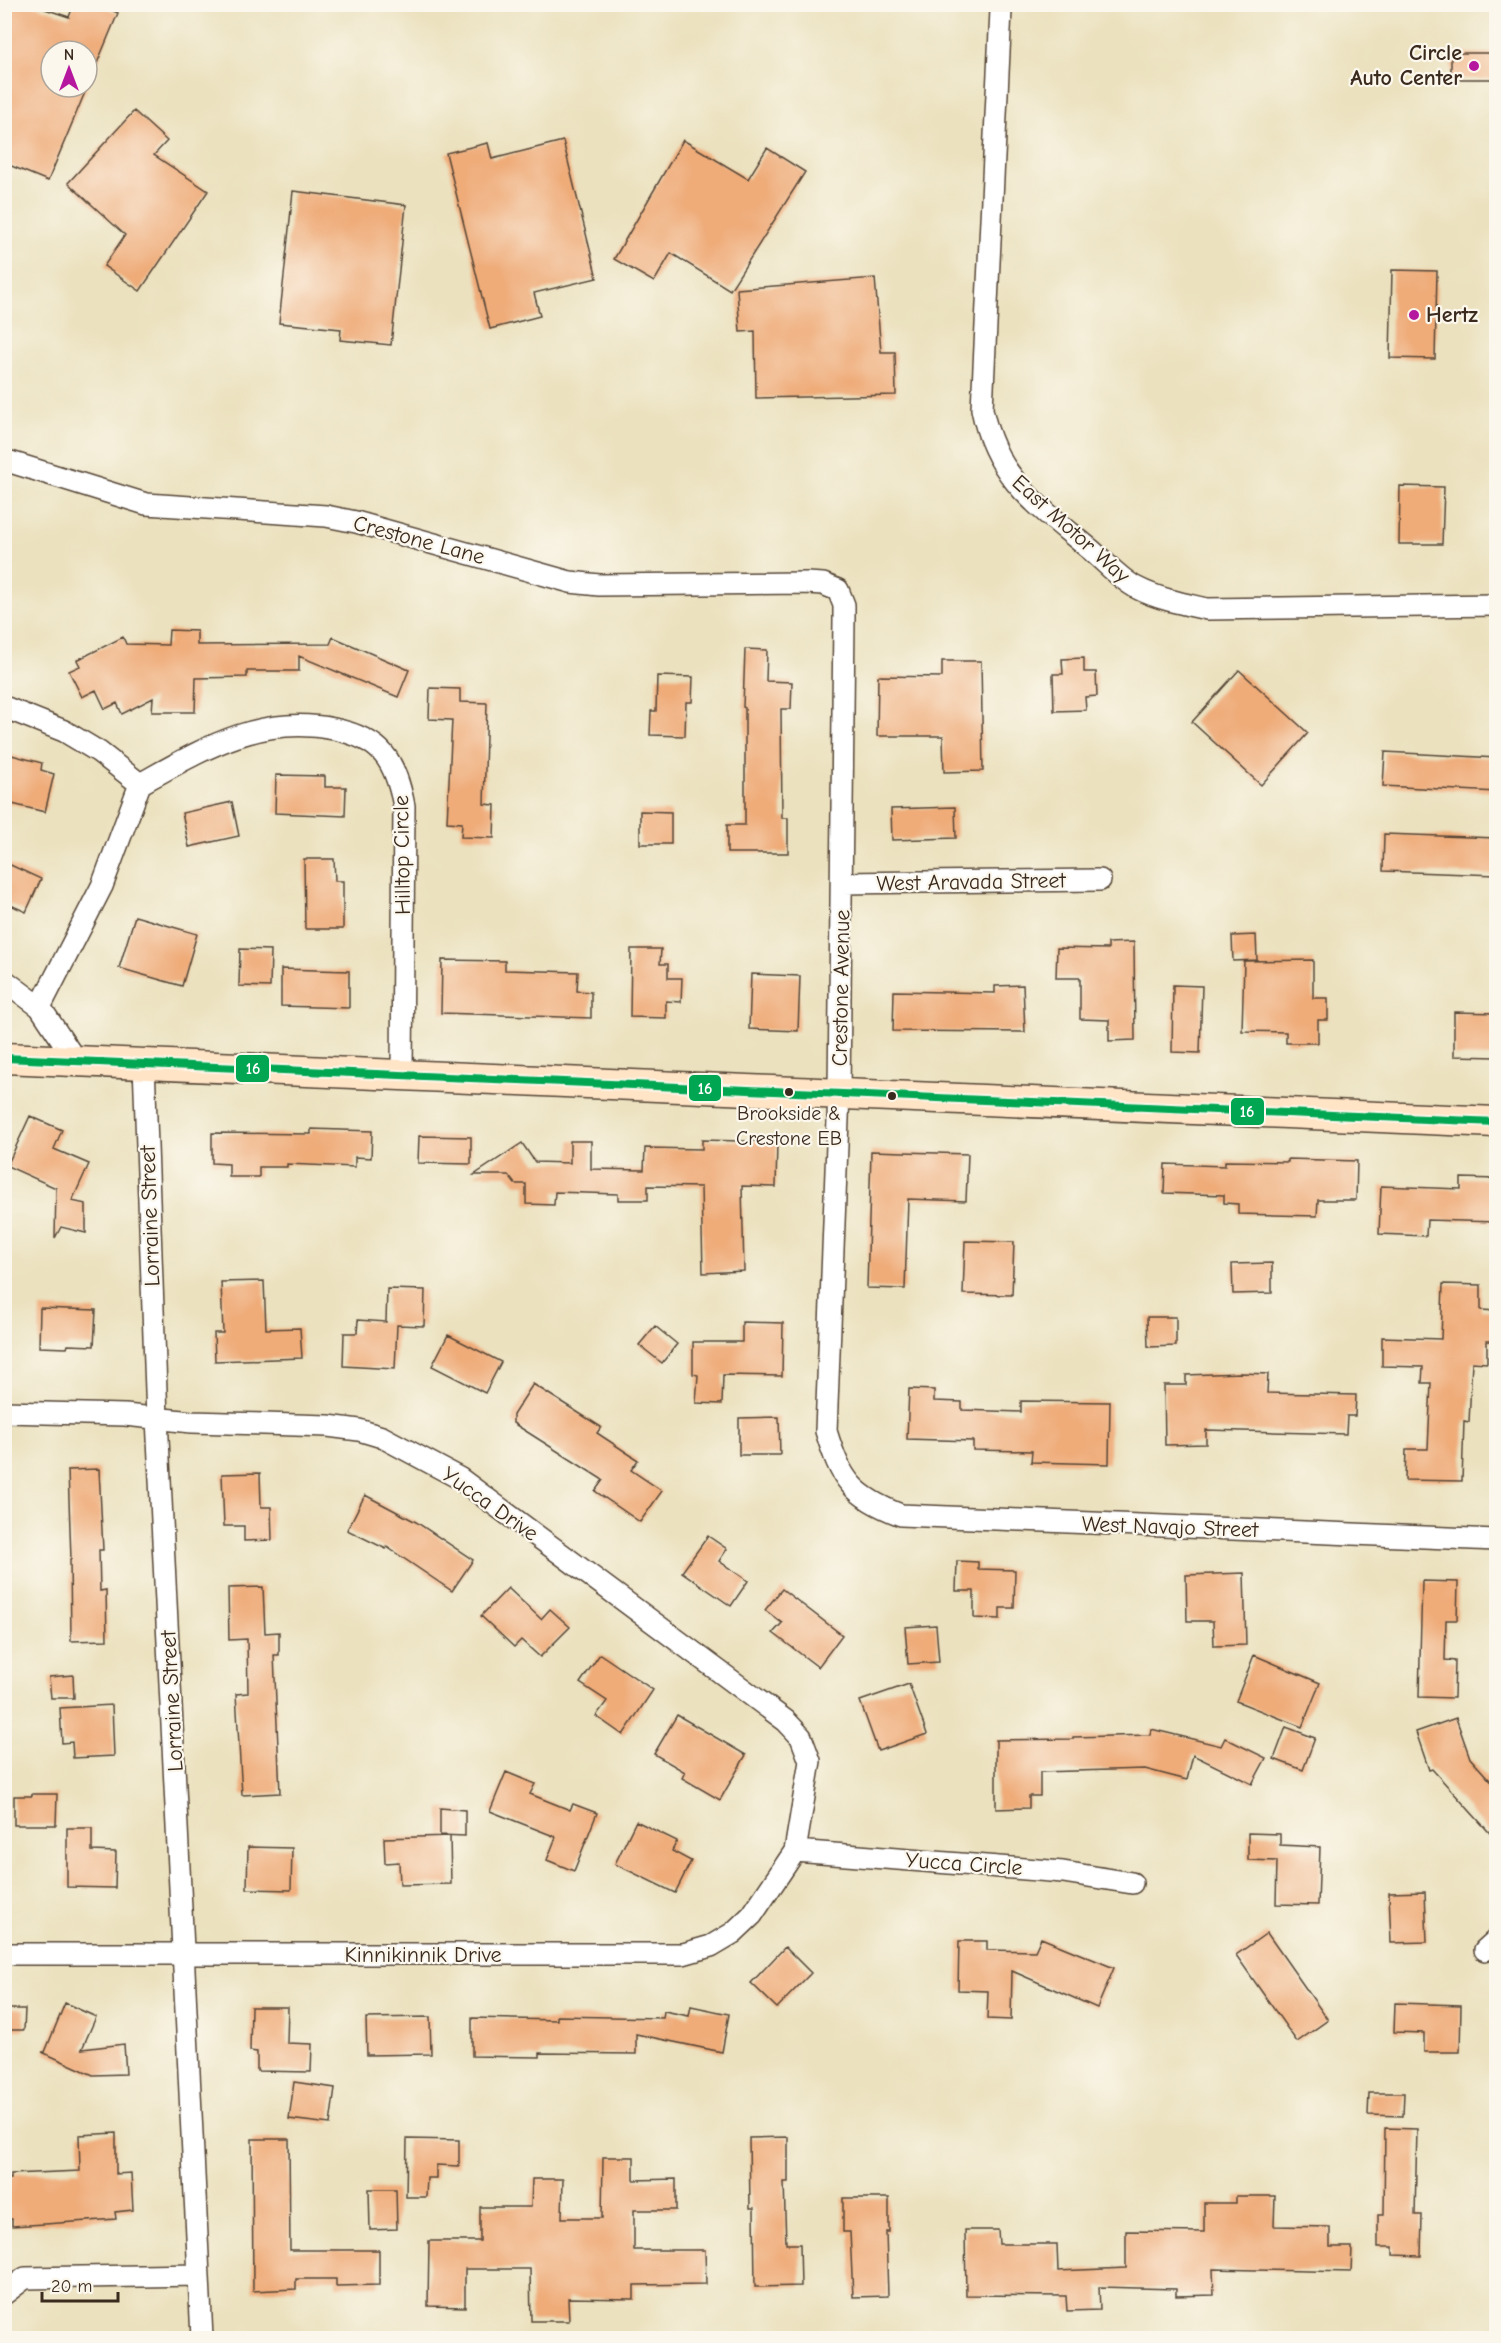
<svg xmlns="http://www.w3.org/2000/svg" width="1501" height="2343" font-family="'Comic Neue',sans-serif">
<style>
.building{fill:#efac79;fill-rule:evenodd}
.lines{fill:none;stroke-linecap:round;stroke-linejoin:round}
.street-casing{stroke:#554536;stroke-width:24}
.secondary-casing{stroke:#554536;stroke-width:33}
.street{stroke:#fff;stroke-width:21}
.secondary{stroke:#ffe4c6;stroke-width:30}
.bus-1-casing{stroke:#fbf7ec;stroke-width:12}
.bus-1{stroke:#00a651;stroke-width:8}
.poi-dot{fill:#b5179e;stroke:#fbf7ec;stroke-width:2}
.bus-dot{fill:#3b2a1e;stroke:#fbf7ec;stroke-width:2}
.labels{text-anchor:middle;dominant-baseline:central;stroke-width:4.5;stroke-linejoin:round;paint-order:stroke}
.bus-label{font-size:20px;fill:#3b2a1e;stroke:#fbf7ec}
.poi-label{font-size:22px;font-weight:bold;fill:#3b2a1e;stroke:#fbf7ec;text-anchor:end}
.street-label{font-size:22px;fill:#3b2a1e;stroke:#fbf7ec}
.line-badge{stroke:#fbf7ec;stroke-width:2}
.badge-label{font-size:16px;text-anchor:middle;font-weight:bold;fill:#fff}
</style>
<rect width="100%" height="100%" fill="#fbf7ec"/>
<filter id="ink" filterUnits="userSpaceOnUse"><feTurbulence type="fractalNoise" baseFrequency=".0167" numOctaves="2"/><feDisplacementMap in="SourceGraphic" scale="12" xChannelSelector="R" yChannelSelector="G"/><feConvolveMatrix kernelMatrix="1 2 1 2 8 2 1 2 1" color-interpolation-filters="sRGB"/></filter>
<filter id="wash" filterUnits="userSpaceOnUse"><feTurbulence type="fractalNoise" baseFrequency=".008" numOctaves="4" result="noise"/><feDisplacementMap in="SourceGraphic" scale="24" xChannelSelector="R" yChannelSelector="G"/><feGaussianBlur stdDeviation="1.35" result="paint"/><feColorMatrix in="noise" values="0 0 0 0 0 0 0 0 0 0 0 0 0 0 0 0 0 1.4 0 .05"/><feComposite in="paint" operator="in"/></filter>
<g filter="url(#wash)">
<rect width="100%" height="100%" fill="#ebe1be"/>
<g id="blocks">
<!-- building -->
<path class="building" d="M 4,4 L 30,4 L 69,17 L 74,4 L 98,4 L 118,13 L 48,181 L 4,163 ZM 51,51 L 87,51 L 87,87 L 51,87 Z
M 1451,53 L 1497,53 L 1497,79 L 1451,79 Z
M 134,111 L 167,141 L 154,155 L 208,191 L 140,291 L 104,266 L 125,235 L 68,183 Z
M 683,140 L 748,179 L 767,148 L 805,172 L 730,290 L 671,253 L 654,282 L 614,259 Z
M 563,141 L 597,278 L 534,293 L 540,316 L 490,329 L 446,153 L 488,143 L 492,159 Z
M 293,191 L 406,205 L 391,345 L 340,340 L 341,329 L 279,323 Z
M 1392,270 L 1437,271 L 1435,359 L 1390,358 Z
M 875,278 L 881,352 L 895,352 L 896,395 L 756,398 L 755,331 L 740,332 L 737,289 Z
M 1400,486 L 1444,487 L 1442,544 L 1399,544 Z
M 169,630 L 197,631 L 197,645 L 330,644 L 333,637 L 409,670 L 398,697 L 299,656 L 299,671 L 247,671 L 247,677 L 196,678 L 195,712 L 152,712 L 153,698 L 122,714 L 117,703 L 105,709 L 96,690 L 82,697 L 69,671 L 80,666 L 77,660 L 123,637 L 126,644 L 168,645 Z
M 745,649 L 767,650 L 766,681 L 792,682 L 791,709 L 781,709 L 782,818 L 788,818 L 788,853 L 727,853 L 727,825 L 745,825 L 745,708 L 743,707 Z
M 1084,658 L 1084,672 L 1096,672 L 1097,696 L 1085,697 L 1086,710 L 1054,711 L 1053,674 L 1063,674 L 1062,659 Z
M 942,661 L 981,661 L 983,771 L 944,772 L 943,736 L 877,736 L 878,676 L 942,677 Z
M 1239,670 L 1308,733 L 1261,785 L 1192,722 Z
M 657,676 L 693,677 L 692,702 L 686,702 L 685,736 L 650,735 L 651,711 L 656,711 Z
M 430,688 L 460,689 L 460,702 L 487,703 L 484,804 L 495,805 L 494,838 L 461,837 L 462,823 L 447,822 L 452,720 L 429,719 Z
M 1385,752 L 1497,758 L 1497,792 L 1383,786 Z
M 4,753 L 42,763 L 41,770 L 54,774 L 45,812 L 4,802 Z
M 276,775 L 325,776 L 325,787 L 346,787 L 345,816 L 275,813 Z
M 232,802 L 239,836 L 189,847 L 182,813 Z
M 955,807 L 956,838 L 892,840 L 891,809 Z
M 640,811 L 671,812 L 671,844 L 640,844 Z
M 1384,834 L 1497,838 L 1497,875 L 1383,871 Z
M 304,859 L 334,859 L 335,881 L 343,881 L 343,929 L 305,929 Z
M 4,862 L 41,879 L 26,912 L 4,902 Z
M 135,916 L 197,934 L 182,986 L 119,968 Z
M 1256,935 L 1257,960 L 1233,961 L 1232,936 Z
M 1134,942 L 1135,1040 L 1109,1041 L 1109,1020 L 1080,1019 L 1080,978 L 1056,978 L 1057,948 L 1108,949 L 1108,943 Z
M 240,949 L 271,950 L 270,987 L 239,986 Z
M 631,949 L 661,949 L 660,964 L 668,964 L 668,978 L 682,978 L 681,1002 L 666,1001 L 666,1018 L 630,1017 Z
M 442,960 L 505,961 L 505,970 L 578,972 L 577,991 L 591,992 L 591,1018 L 441,1013 Z
M 1313,960 L 1313,998 L 1328,998 L 1328,1020 L 1318,1020 L 1318,1043 L 1286,1043 L 1286,1032 L 1242,1031 L 1244,961 Z
M 281,969 L 349,971 L 349,1008 L 281,1006 Z
M 751,974 L 800,976 L 798,1031 L 749,1029 Z
M 1023,985 L 1025,1032 L 893,1031 L 894,991 L 995,993 L 995,986 Z
M 1173,985 L 1202,986 L 1200,1053 L 1172,1052 Z
M 1454,1012 L 1497,1013 L 1497,1057 L 1454,1056 Z
M 30,1116 L 62,1130 L 54,1149 L 89,1164 L 72,1201 L 86,1204 L 86,1233 L 61,1227 L 55,1238 L 56,1188 L 7,1166 Z
M 311,1129 L 372,1131 L 371,1158 L 355,1157 L 355,1167 L 287,1164 L 287,1167 L 259,1167 L 259,1177 L 229,1177 L 229,1164 L 212,1163 L 212,1133 L 311,1134 Z
M 419,1136 L 471,1137 L 471,1164 L 418,1163 Z
M 702,1140 L 777,1142 L 776,1187 L 742,1186 L 744,1271 L 703,1273 L 701,1187 L 648,1186 L 648,1200 L 618,1200 L 618,1194 L 555,1192 L 554,1205 L 526,1204 L 526,1184 L 515,1184 L 508,1175 L 474,1175 L 522,1143 L 535,1162 L 570,1163 L 570,1141 L 591,1141 L 591,1169 L 644,1170 L 645,1148 L 702,1149 Z
M 871,1151 L 968,1154 L 966,1201 L 908,1199 L 905,1289 L 867,1288 Z
M 1288,1159 L 1357,1161 L 1356,1200 L 1318,1200 L 1317,1216 L 1238,1214 L 1238,1204 L 1224,1203 L 1224,1195 L 1164,1193 L 1165,1164 L 1225,1166 L 1225,1161 L 1288,1162 Z
M 1461,1178 L 1497,1179 L 1497,1222 L 1427,1220 L 1426,1236 L 1379,1234 L 1381,1186 L 1461,1189 Z
M 965,1241 L 1014,1242 L 1012,1295 L 963,1294 Z
M 1272,1263 L 1272,1293 L 1233,1294 L 1232,1264 Z
M 264,1281 L 266,1329 L 300,1328 L 302,1358 L 215,1361 L 214,1333 L 223,1333 L 221,1282 Z
M 1443,1284 L 1481,1285 L 1481,1310 L 1497,1311 L 1497,1341 L 1487,1341 L 1487,1363 L 1472,1362 L 1469,1422 L 1464,1421 L 1462,1481 L 1405,1480 L 1406,1449 L 1428,1449 L 1431,1383 L 1422,1383 L 1423,1367 L 1382,1366 L 1382,1337 L 1441,1339 Z
M 387,1289 L 425,1290 L 424,1326 L 397,1325 L 395,1369 L 343,1366 L 344,1333 L 357,1333 L 358,1320 L 386,1322 Z
M 40,1308 L 96,1310 L 94,1346 L 68,1345 L 67,1348 L 39,1347 Z
M 1147,1317 L 1176,1317 L 1176,1346 L 1148,1347 Z
M 742,1322 L 783,1323 L 782,1376 L 723,1375 L 722,1404 L 696,1403 L 698,1375 L 693,1374 L 693,1342 L 742,1342 Z
M 655,1326 L 677,1344 L 662,1363 L 639,1345 Z
M 448,1335 L 501,1362 L 485,1393 L 432,1366 Z
M 1240,1373 L 1268,1374 L 1267,1393 L 1356,1395 L 1355,1416 L 1347,1416 L 1346,1434 L 1206,1430 L 1206,1444 L 1165,1445 L 1164,1385 L 1186,1385 L 1186,1375 Z
M 533,1384 L 601,1427 L 597,1433 L 638,1460 L 631,1470 L 662,1491 L 640,1522 L 595,1491 L 603,1480 L 513,1423 L 513,1415 Z
M 909,1389 L 934,1390 L 934,1401 L 962,1402 L 962,1410 L 1021,1412 L 1021,1401 L 1110,1402 L 1109,1464 L 1031,1462 L 1032,1451 L 973,1450 L 973,1441 L 907,1439 Z
M 779,1417 L 780,1455 L 739,1455 L 739,1418 Z
M 99,1469 L 103,1550 L 99,1550 L 100,1591 L 106,1590 L 107,1640 L 71,1641 L 70,1559 L 71,1559 L 68,1470 Z
M 260,1473 L 261,1507 L 271,1507 L 272,1540 L 244,1541 L 244,1526 L 224,1526 L 222,1474 Z
M 365,1495 L 416,1522 L 473,1560 L 452,1591 L 387,1547 L 386,1549 L 347,1530 Z
M 708,1536 L 727,1549 L 719,1561 L 748,1581 L 731,1606 L 682,1572 Z
M 957,1561 L 978,1562 L 978,1569 L 1015,1570 L 1014,1608 L 1000,1608 L 1000,1619 L 974,1618 L 974,1591 L 956,1591 Z
M 1244,1573 L 1246,1645 L 1214,1646 L 1213,1621 L 1187,1621 L 1186,1575 Z
M 1422,1581 L 1458,1582 L 1457,1620 L 1446,1620 L 1445,1660 L 1455,1661 L 1454,1698 L 1419,1697 Z
M 263,1587 L 265,1633 L 279,1632 L 279,1655 L 274,1655 L 280,1793 L 242,1795 L 236,1694 L 248,1693 L 247,1639 L 229,1640 L 228,1588 Z
M 508,1588 L 541,1619 L 550,1609 L 570,1627 L 540,1657 L 521,1640 L 514,1647 L 481,1616 Z
M 782,1589 L 842,1635 L 818,1667 L 773,1633 L 782,1623 L 765,1610 Z
M 936,1625 L 939,1662 L 908,1664 L 905,1627 Z
M 600,1654 L 653,1690 L 623,1735 L 596,1716 L 607,1701 L 580,1683 Z
M 1254,1655 L 1320,1683 L 1302,1727 L 1236,1701 Z
M 73,1675 L 74,1698 L 51,1698 L 49,1677 Z
M 909,1684 L 927,1734 L 878,1751 L 860,1701 Z
M 112,1705 L 114,1756 L 73,1758 L 72,1742 L 62,1743 L 60,1708 Z
M 677,1715 L 746,1755 L 720,1800 L 682,1778 L 685,1772 L 654,1754 Z
M 1456,1718 L 1470,1758 L 1497,1788 L 1497,1841 L 1432,1769 L 1429,1770 L 1416,1732 Z
M 1286,1727 L 1315,1738 L 1303,1770 L 1274,1759 Z
M 1151,1729 L 1221,1746 L 1225,1738 L 1266,1758 L 1252,1784 L 1193,1755 L 1187,1780 L 1145,1769 L 1040,1772 L 1040,1796 L 1029,1796 L 1029,1808 L 996,1809 L 996,1740 L 1073,1739 L 1073,1737 L 1150,1735 Z
M 506,1772 L 535,1784 L 530,1794 L 570,1810 L 573,1804 L 597,1813 L 574,1871 L 547,1860 L 556,1837 L 490,1811 Z
M 32,1794 L 57,1794 L 56,1825 L 14,1825 L 14,1796 L 32,1796 Z
M 440,1808 L 465,1810 L 465,1836 L 440,1835 Z
M 636,1821 L 677,1841 L 672,1851 L 691,1861 L 675,1893 L 615,1864 Z
M 67,1828 L 92,1828 L 92,1851 L 116,1852 L 115,1888 L 67,1887 Z
M 1248,1833 L 1280,1834 L 1280,1845 L 1320,1847 L 1318,1905 L 1276,1904 L 1277,1861 L 1248,1860 Z
M 450,1836 L 451,1884 L 400,1885 L 399,1862 L 385,1863 L 384,1838 Z
M 248,1847 L 292,1848 L 291,1890 L 247,1889 Z
M 1425,1892 L 1427,1942 L 1391,1943 L 1389,1893 Z
M 1267,1933 L 1328,2020 L 1297,2042 L 1236,1955 Z
M 1041,1938 L 1114,1968 L 1097,2008 L 1012,1971 L 1011,2020 L 987,2019 L 988,1991 L 958,1990 L 959,1941 L 987,1941 L 987,1950 L 1035,1951 Z
M 785,1947 L 811,1973 L 777,2008 L 751,1983 Z
M 65,2003 L 96,2017 L 82,2049 L 124,2044 L 126,2074 L 93,2075 L 42,2052 L 45,2052 Z
M 1395,2003 L 1461,2005 L 1460,2052 L 1424,2052 L 1424,2033 L 1394,2032 Z
M 691,2006 L 729,2014 L 722,2052 L 636,2034 L 636,2054 L 540,2053 L 540,2057 L 472,2056 L 472,2018 L 557,2020 L 557,2016 L 663,2018 L 664,2011 L 689,2016 Z
M 251,2007 L 288,2007 L 287,2043 L 312,2044 L 311,2072 L 257,2071 L 257,2052 L 250,2051 Z
M 4,2009 L 25,2009 L 24,2030 L 4,2030 Z
M 430,2017 L 431,2054 L 367,2055 L 366,2018 Z
M 294,2082 L 335,2088 L 330,2124 L 289,2119 Z
M 1369,2093 L 1404,2093 L 1403,2116 L 1368,2115 Z
M 1385,2128 L 1417,2129 L 1415,2215 L 1422,2215 L 1421,2256 L 1393,2255 L 1393,2247 L 1378,2247 L 1378,2215 L 1384,2215 Z
M 116,2133 L 116,2174 L 131,2173 L 133,2210 L 115,2212 L 116,2219 L 45,2224 L 12,2226 L 12,2219 L 4,2219 L 4,2179 L 11,2179 L 11,2174 L 80,2171 L 79,2135 Z
M 788,2137 L 788,2182 L 784,2182 L 786,2244 L 800,2244 L 801,2286 L 755,2287 L 754,2208 L 750,2208 L 749,2138 Z
M 252,2139 L 289,2139 L 290,2250 L 379,2250 L 379,2285 L 336,2286 L 336,2279 L 296,2279 L 296,2289 L 253,2291 Z
M 407,2139 L 459,2140 L 459,2166 L 436,2165 L 436,2178 L 427,2178 L 426,2197 L 406,2197 Z
M 603,2157 L 634,2157 L 634,2180 L 676,2179 L 676,2210 L 634,2210 L 634,2250 L 705,2250 L 706,2284 L 634,2285 L 634,2299 L 568,2298 L 569,2321 L 531,2321 L 530,2269 L 465,2269 L 465,2307 L 428,2306 L 429,2241 L 480,2241 L 480,2207 L 531,2207 L 532,2179 L 563,2179 L 562,2218 L 602,2218 Z
M 369,2189 L 396,2189 L 397,2229 L 370,2230 Z
M 1236,2196 L 1275,2196 L 1274,2226 L 1330,2227 L 1330,2247 L 1352,2247 L 1351,2272 L 1213,2269 L 1214,2295 L 1176,2296 L 1176,2289 L 1099,2287 L 1100,2310 L 1067,2311 L 1066,2296 L 966,2295 L 965,2230 L 998,2230 L 999,2244 L 1057,2244 L 1058,2271 L 1126,2268 L 1126,2231 L 1204,2232 L 1204,2203 L 1236,2203 Z
M 843,2198 L 889,2198 L 889,2232 L 886,2232 L 888,2296 L 853,2297 L 850,2232 L 843,2232 Z"/>
</g>
</g>
<g filter="url(#ink)">
<use href="#blocks" fill-opacity="0" stroke="#554536" stroke-width="1.5"/>
<g class="lines">
<!-- street casing -->
<g class="street-casing">
<path id="street" d="M 998,4 L 1001,10 L 982,409 C 996,480 1040,507 1091,550 C 1105,562 1121,580 1137,588 C 1158,599 1184,604 1207,609 L 1496,605
M 4,460 L 146,504 L 326,516 L 356,522 L 570,582 L 599,585 L 807,583 L 823,584 L 838,590 L 844,605 L 844,618 L 839,1093 L 826,1431 C 841,1480 852,1496 901,1515 L 1496,1540
M 4,707 L 64,731 L 99,752 L 140,784
M 842,883 L 1100,880
M 4,980 L 40,1007 L 76,1061
M 40,1007 L 102,886 L 140,784 C 203,749 259,714 334,729 C 382,739 395,760 404,806 L 402,1075
M 144,1064 L 157,1418 L 202,2338
M 4,1412 L 125,1415 L 192,1422 L 328,1426 L 359,1430 L 382,1437 L 459,1478 L 786,1721 L 801,1737 L 810,1761 L 795,1851 L 752,1915 L 733,1933 L 711,1946 L 683,1954 L 4,1954
M 795,1851 L 1063,1872 L 1132,1883
M 1485,1950 L 1496,1940
M 4,2294 L 25,2278 L 198,2275"/>
</g>
<!-- secondary casing -->
<g class="secondary-casing">
<path id="secondary" d="M 4,1058 L 1496,1122"/>
</g>
<!-- street -->
<use href="#street" class="street"/>
<!-- secondary -->
<use href="#secondary" class="secondary"/>
<!-- bus-1 casing -->
<g class="bus-1-casing">
<path id="bus-1" d="M 4,1058 L 1496,1122"/>
</g>
<!-- bus-1 -->
<use href="#bus-1" class="bus-1"/>
</g>
</g>
<!-- markers -->
<g class="poi-dot">
<circle cx="1474" cy="66" r="6"/>
<circle cx="1414" cy="315" r="6"/>
</g>
<g class="bus-dot">
<circle cx="789" cy="1092" r="5"/>
<circle cx="892" cy="1096" r="5"/>
</g>
<g class="labels">
<!-- bus labels -->
<g class="bus-label">
<text x="789" y="1113">Brookside &amp;<tspan x="789" dy="25">Crestone EB</tspan></text>
</g>
<!-- poi labels -->
<g class="poi-label">
<text x="1462" y="53">Circle<tspan x="1462" dy="25">Auto Center</tspan></text>
<text x="1426" y="315" text-anchor="start">Hertz</text>
</g>
<!-- street labels -->
<g class="street-label">
<text transform="translate(1071 529) rotate(42)">East Motor Way</text>
<text transform="translate(419 540) rotate(15)">Crestone Lane</text>
<text transform="translate(402 855) rotate(-91)">Hilltop Circle</text>
<text transform="translate(971 882) rotate(-1)">West Aravada Street</text>
<text transform="translate(841 988) rotate(-89)">Crestone Avenue</text>
<text transform="translate(150 1216) rotate(-92)">Lorraine Street</text>
<text transform="translate(490 1504) rotate(35)">Yucca Drive</text>
<text transform="translate(1170 1527) rotate(2)">West Navajo Street</text>
<text transform="translate(172 1701) rotate(-93)">Lorraine Street</text>
<text transform="translate(964 1864) rotate(4)">Yucca Circle</text>
<text x="423" y="1955">Kinnikinnik Drive</text>
</g>
</g>
<g class="line-badge">
<rect x="235" y="1054" width="35" height="29" rx="6" fill="#00a651"/>
<rect x="688" y="1074" width="34" height="28" rx="6" fill="#00a651"/>
<rect x="1230" y="1097" width="35" height="29" rx="6" fill="#00a651"/>
</g>
<g class="badge-label">
<text x="253" y="1074">16</text>
<text x="705" y="1094">16</text>
<text x="1247" y="1117">16</text>
</g>
<!-- margin -->
<rect width="1501" height="2343" fill="none" stroke="#fbf7ec" stroke-width="24"/>
<!-- north arrow -->
<g transform="translate(69 69)"><circle r="28" fill="#fbf7ec" stroke="#aea59a" stroke-width="1.5"/>
<path d="M0-4.5L10 22L0 15L-10 22Z" fill="#b5179e"/>
<text y="-9" font-size="16" font-weight="bold" text-anchor="middle" fill="#3b2a1e">N</text>
</g>
<!-- scale -->
<path d="M42 2292v9h76v-9" fill="none" stroke="#3b2a1e" stroke-width="3"/>
<text x="51" y="2292" font-size="18" fill="#3b2a1e" stroke="#fbf7ec" stroke-width="4.5" paint-order="stroke">20 m</text>
</svg>
